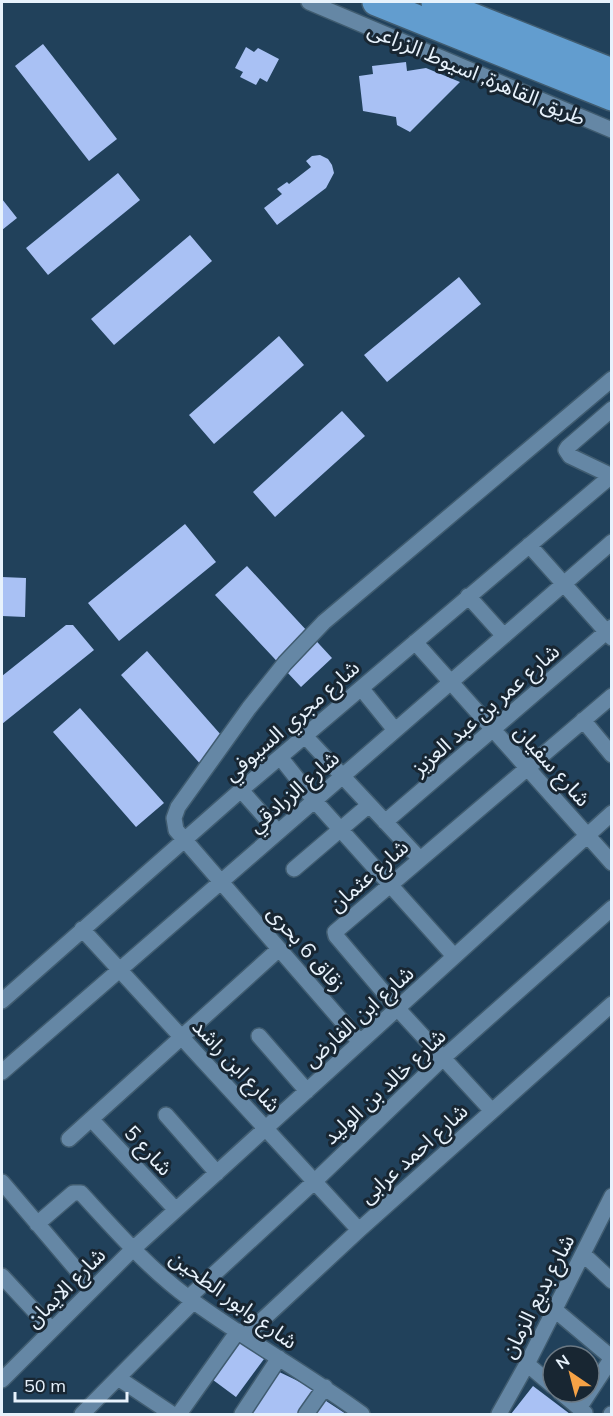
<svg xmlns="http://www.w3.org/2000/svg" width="613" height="1416" font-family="Mulish,'Noto Sans Arabic',sans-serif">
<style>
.building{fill:#a9c1f4}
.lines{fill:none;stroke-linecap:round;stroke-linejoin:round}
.street-casing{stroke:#405c70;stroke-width:18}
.highway-casing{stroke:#405c70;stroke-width:30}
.street{stroke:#6587a5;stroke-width:15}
.highway{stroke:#629dcf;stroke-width:27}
.labels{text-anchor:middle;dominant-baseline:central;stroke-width:6;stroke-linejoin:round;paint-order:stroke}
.street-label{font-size:21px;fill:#e7f2fc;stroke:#182632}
</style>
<rect width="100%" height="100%" fill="#21415b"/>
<!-- building -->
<path class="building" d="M 43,44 L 117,139 L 89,161 L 15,66 Z
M 246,47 L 254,52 L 258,48 L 279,59 L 267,82 L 260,78 L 256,85 L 240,77 L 243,72 L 235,68 Z
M 406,62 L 407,71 L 426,68 L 460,82 L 410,132 L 397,125 L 396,117 L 363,111 L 359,76 L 373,74 L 372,66 Z
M 320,155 L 328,159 L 332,165 L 334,173 L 326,188 L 277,225 L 264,208 L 282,194 L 277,189 L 287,182 L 289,184 L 311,167 L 306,161 L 312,156 Z
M 118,173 L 140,200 L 48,275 L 26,248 Z
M 2,199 L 17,218 L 2,230 Z
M 190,235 L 212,261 L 114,345 L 91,319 Z
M 459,277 L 481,304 L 387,382 L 364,355 Z
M 279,336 L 304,365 L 214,444 L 189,415 Z
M 342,411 L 365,436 L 275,517 L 253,492 Z
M 185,524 L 216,562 L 119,641 L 88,603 Z
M 247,566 L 332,658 L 301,687 L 215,595 Z
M 2,577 L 26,578 L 25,617 L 2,616 Z
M 66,625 L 73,625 L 94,650 L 2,724 L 2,676 Z
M 147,651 L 229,744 L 203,767 L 121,675 Z
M 80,708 L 164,803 L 136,827 L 53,732 Z
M 237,1339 L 264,1359 L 236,1397 L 209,1377 Z
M 273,1369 L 321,1392 L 303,1414 L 248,1414 Z
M 533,1386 L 570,1414 L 511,1414 Z
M 323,1399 L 346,1414 L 313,1414 Z"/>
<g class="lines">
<!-- street casing -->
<g class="street-casing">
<path id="street" d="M 309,2 L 612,130
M 612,409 L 568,447 L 566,450 L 570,456 L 612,476
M 529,545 L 612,638
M 468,596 L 504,636
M 415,642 L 612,863
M 361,688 L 395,730
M 583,720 L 612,755
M 305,736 L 420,859
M 280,757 L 314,800 L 454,956
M 241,790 L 278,832
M 385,822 L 612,627
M 294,869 L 369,805
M 82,929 L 359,1230
M 2,1001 L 241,790 L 611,476
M 259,1036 L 307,1091
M 360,1042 L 176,830 L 174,818 L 178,807 L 249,708 L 285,663 L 324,622 L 612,379
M 2,1072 L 612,542
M 492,1111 L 397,1008 L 336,936 L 335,932 L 612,696
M 166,1115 L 217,1173
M 91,1119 L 176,1210
M 69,1139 L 279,949
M 2,1182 L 93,1289
M 37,1224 L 73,1193 L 81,1193 C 115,1230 149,1269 190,1299 C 246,1340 306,1373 362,1414
M 583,1254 L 612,1281
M 2,1276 L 52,1330
M 188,1298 L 315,1181 L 443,1058 L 612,908
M 555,1310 L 612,1358
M 245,1336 L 359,1230 L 612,1004
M 527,1364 L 553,1386
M 118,1378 L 172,1414
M 2,1380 L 133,1249 L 612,813
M 560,1392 L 585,1413
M 579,1408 L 612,1358
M 82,1414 L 194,1301
M 179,1414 L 238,1331
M 242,1414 L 279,1358
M 306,1414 L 325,1387
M 499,1414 L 527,1364 L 612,1196
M 611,1414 L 612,1414"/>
</g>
<!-- highway casing -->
<g class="highway-casing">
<path id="highway" d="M 376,2 L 612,97
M 435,2 L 612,72"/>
</g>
<!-- street -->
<use href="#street" class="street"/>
<!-- highway -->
<use href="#highway" class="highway"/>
</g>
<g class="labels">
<!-- street labels -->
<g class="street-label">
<text transform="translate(477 73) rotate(23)">طريق القاهرة, اسيوط الزراعى</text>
<text transform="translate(485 709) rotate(-41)">شارع عمر بن عبد العزيز</text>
<text transform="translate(291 720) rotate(-41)">شارع مجري السيوفي</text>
<text transform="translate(553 765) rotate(48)">شارع سفيان</text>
<text transform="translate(293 791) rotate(-41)">شارع الزرادقي</text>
<text transform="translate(368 875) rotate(-41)">شارع عثمان</text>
<text transform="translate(307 948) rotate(49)">زقاق 6 بحرى</text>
<text transform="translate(358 1016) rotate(-42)">شارع ابن الفارض</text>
<text transform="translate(237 1065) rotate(47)">شارع ابن راشد</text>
<text transform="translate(384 1086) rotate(-43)">شارع خالد بن الوليد</text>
<text transform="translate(149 1150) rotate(47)">شارع 5</text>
<text transform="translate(413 1153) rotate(-42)">شارع احمد عرابى</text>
<text transform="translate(65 1287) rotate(-45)">شارع الايمان</text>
<text transform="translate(537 1296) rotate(-63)">شارع بديع الزمان</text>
<text transform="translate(234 1299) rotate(36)">شارع وابور الطحين</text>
</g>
</g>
<!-- border -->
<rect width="613" height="1416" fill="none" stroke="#e7f2fc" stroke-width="6"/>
<!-- north arrow -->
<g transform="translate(571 1374) rotate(325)"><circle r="28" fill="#182632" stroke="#6b7883" stroke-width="1.5"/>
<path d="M0-4.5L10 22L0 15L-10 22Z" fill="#f5a246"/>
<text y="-9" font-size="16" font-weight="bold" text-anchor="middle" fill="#e7f2fc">N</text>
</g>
<!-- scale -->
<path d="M15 1392v9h112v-9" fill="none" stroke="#e7f2fc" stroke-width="3"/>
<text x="24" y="1392" font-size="18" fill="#e7f2fc" stroke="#182632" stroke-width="4.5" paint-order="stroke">50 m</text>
</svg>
